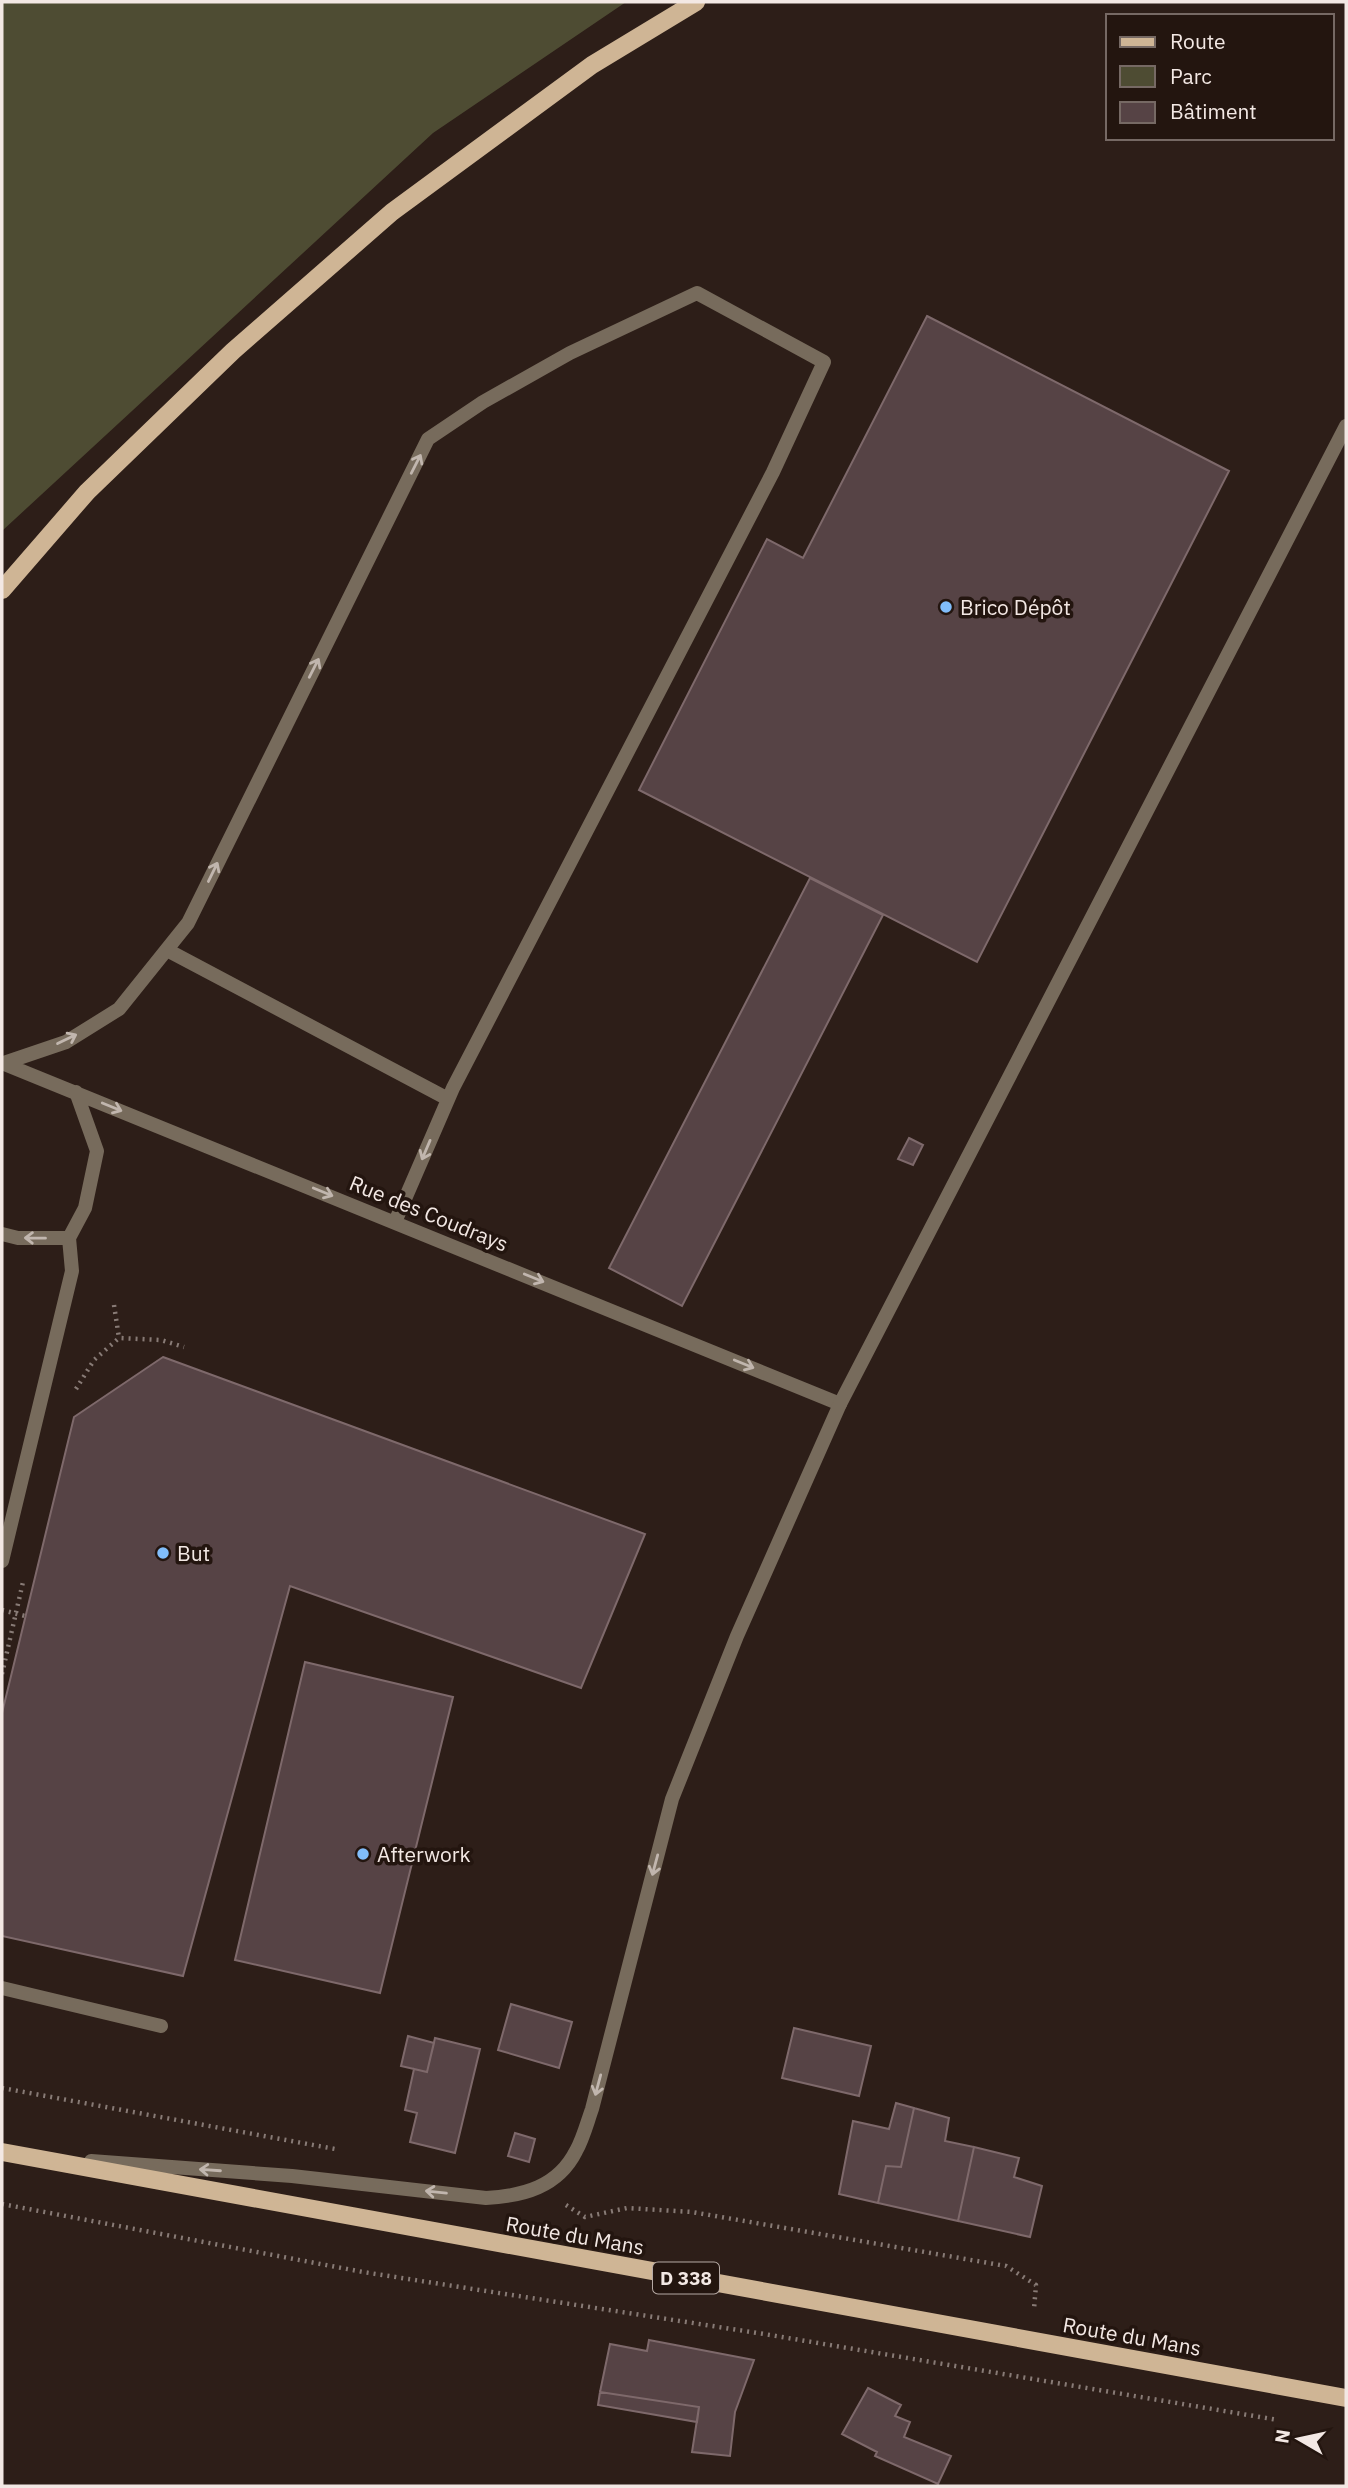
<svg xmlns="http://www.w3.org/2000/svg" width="1348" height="2488" font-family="'IBM Plex Sans',sans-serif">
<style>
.green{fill:#4e4c33}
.building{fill:#564345;stroke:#7e696b;stroke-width:2}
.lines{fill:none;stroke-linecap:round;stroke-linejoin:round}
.path{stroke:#887b76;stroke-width:4.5;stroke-dasharray:2 5;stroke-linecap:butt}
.service{stroke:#776b5c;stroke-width:14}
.minor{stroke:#776b5c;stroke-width:14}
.primary{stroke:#cfb595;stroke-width:18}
.oneway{stroke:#c1b6ae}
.poi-dot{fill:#81bdfa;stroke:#23150f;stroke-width:2.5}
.labels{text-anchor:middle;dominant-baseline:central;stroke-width:7;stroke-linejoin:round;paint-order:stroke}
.shield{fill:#23150f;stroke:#b5a9a4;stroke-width:2}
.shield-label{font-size:19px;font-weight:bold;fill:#f3e8e4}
.poi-label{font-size:21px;fill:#f3e8e4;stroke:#23150f;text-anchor:start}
.street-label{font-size:21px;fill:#f3e8e4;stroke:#23150f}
</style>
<rect width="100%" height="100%" fill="#2d1e18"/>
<!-- green -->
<path class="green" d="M 2,2 L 626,2 L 433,133 L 2,531 Z"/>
<!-- building -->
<path class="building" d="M 927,316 L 1229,471 L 977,962 L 639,790 L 767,539 L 803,558 Z
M 810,878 L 883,915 L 682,1306 L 609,1268 Z
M 909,1138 L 923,1145 L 913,1165 L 898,1159 Z
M 163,1357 L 645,1534 L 581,1688 L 290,1586 L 183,1976 L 2,1936 L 2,1713 L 74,1417 Z
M 305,1662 L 453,1697 L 380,1993 L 235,1960 Z
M 511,2004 L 572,2022 L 559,2068 L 498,2050 Z
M 794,2028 L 871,2046 L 859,2096 L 782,2078 Z
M 408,2036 L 434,2043 L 427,2072 L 401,2066 Z
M 435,2038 L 480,2049 L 455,2153 L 410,2142 L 417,2113 L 405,2110 L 414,2069 L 427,2072 Z
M 896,2103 L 914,2108 L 901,2167 L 886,2166 L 878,2203 L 839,2194 L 853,2121 L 889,2129 Z
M 914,2108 L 949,2118 L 945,2141 L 974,2147 L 958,2221 L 878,2203 L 886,2166 L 901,2167 Z
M 515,2133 L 535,2139 L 529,2162 L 508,2156 Z
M 974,2147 L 1019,2158 L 1014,2177 L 1042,2186 L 1030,2237 L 958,2221 Z
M 649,2340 L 754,2360 L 735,2412 L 730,2456 L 692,2452 L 699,2407 L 600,2392 L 610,2344 L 647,2351 Z
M 868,2388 L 901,2405 L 895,2416 L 910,2422 L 904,2437 L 951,2456 L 938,2484 L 875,2456 L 877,2452 L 842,2434 Z
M 600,2392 L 699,2407 L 697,2422 L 598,2405 Z"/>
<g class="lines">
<!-- path -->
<path class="path" d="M 114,1305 L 119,1338
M 76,1389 L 94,1360 L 119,1338 L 161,1340 L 184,1347
M 2,1610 L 25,1616
M 2,1674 L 23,1582
M 2,2088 L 335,2149
M 2,2204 L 363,2272 L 764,2334 L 1278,2420
M 566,2205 L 585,2217 L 627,2208 L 692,2212 L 1006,2266 L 1036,2285 L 1034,2309"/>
<!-- service -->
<path class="service" d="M 167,950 L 448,1099
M 2,1063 L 840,1404
M 4,1063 L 66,1042 L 119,1009 L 188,923 L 428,439 L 483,402 L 570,353 L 697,293 L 824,362 L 773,472 L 453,1088 L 395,1222
M 2,1234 L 18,1238 L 69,1238
M 2,1561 L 72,1271 L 69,1238 L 85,1208 L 97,1151 L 76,1092
M 2,1988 L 161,2026"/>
<!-- minor -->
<path class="minor" d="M 91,2161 L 292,2176 L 486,2198 C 523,2196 558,2187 576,2151 C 583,2139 587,2123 592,2109 L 672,1799 L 737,1636 L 840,1404 L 1346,426"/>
<!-- primary -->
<path class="primary" d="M 2,590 L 87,492 L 233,351 L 392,212 L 592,65 L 696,2
M 2,2152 L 1346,2398"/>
</g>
<!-- one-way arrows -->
<defs><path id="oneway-shaft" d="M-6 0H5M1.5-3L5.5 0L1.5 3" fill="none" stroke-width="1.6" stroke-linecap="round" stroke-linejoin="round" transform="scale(1.75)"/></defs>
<g class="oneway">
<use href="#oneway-shaft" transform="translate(416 464) rotate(-63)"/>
<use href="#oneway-shaft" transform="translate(314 668) rotate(-63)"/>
<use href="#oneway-shaft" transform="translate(213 872) rotate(-64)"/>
<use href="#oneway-shaft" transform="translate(67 1039) rotate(-26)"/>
<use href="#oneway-shaft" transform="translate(112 1107) rotate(22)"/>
<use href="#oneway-shaft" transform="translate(426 1150) rotate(113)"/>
<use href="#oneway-shaft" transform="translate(323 1192) rotate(22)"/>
<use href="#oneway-shaft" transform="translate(35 1238) rotate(-179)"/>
<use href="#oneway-shaft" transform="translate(534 1278) rotate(22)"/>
<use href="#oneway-shaft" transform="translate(744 1364) rotate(22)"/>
<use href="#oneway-shaft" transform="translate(655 1865) rotate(105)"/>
<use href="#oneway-shaft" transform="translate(598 2085) rotate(105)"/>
<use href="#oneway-shaft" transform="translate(210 2170) rotate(-176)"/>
<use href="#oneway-shaft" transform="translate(436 2192) rotate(-174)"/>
</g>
<!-- markers -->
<g class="poi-dot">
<circle cx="946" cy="607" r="7"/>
<circle cx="163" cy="1553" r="7"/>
<circle cx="363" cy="1854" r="7"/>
</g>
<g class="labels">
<!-- shield labels -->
<rect class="shield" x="653" y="2262.5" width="66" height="31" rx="5"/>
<g class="shield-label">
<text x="686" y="2278">D 338</text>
</g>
<!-- poi labels -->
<g class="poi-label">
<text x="960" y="607">Brico Dépôt</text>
<text x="177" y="1553">But</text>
<text x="377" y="1854">Afterwork</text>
</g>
<!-- street labels -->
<g class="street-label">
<text transform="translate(429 1213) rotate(22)">Rue des Coudrays</text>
<text transform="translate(575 2235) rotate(10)">Route du Mans</text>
<text transform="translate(1132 2336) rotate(10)">Route du Mans</text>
</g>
</g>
<!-- border -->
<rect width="1348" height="2488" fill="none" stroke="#f3e8e4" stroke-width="7"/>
<!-- legend -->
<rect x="1106" y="14" width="228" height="126" fill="#23150f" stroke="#766964" stroke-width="2"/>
<rect x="1120" y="37" width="35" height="10" fill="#cfb595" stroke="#766964" stroke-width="2"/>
<text x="1170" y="49" font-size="21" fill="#f3e8e4">Route</text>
<rect x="1120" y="66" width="35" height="21" fill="#4e4c33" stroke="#766964" stroke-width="2"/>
<text x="1170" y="84" font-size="21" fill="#f3e8e4">Parc</text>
<rect x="1120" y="102" width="35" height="21" fill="#564345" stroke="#766964" stroke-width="2"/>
<text x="1170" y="119" font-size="21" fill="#f3e8e4">Bâtiment</text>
<!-- north arrow -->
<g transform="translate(1299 2439) rotate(279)" stroke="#23150f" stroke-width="5" paint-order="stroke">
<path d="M0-5L12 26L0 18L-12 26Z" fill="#f3e8e4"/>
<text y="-10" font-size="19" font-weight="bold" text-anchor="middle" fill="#f3e8e4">N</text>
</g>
</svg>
